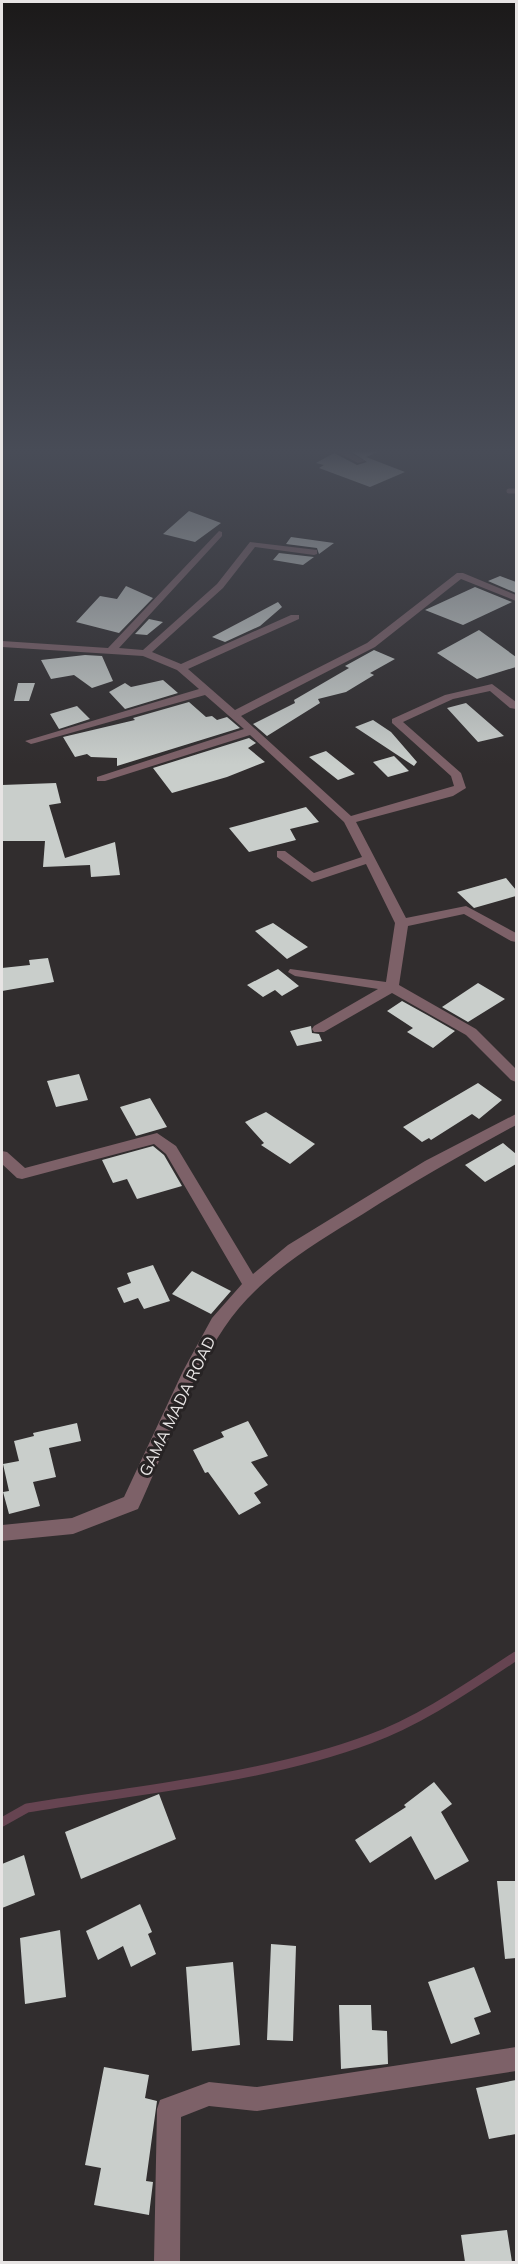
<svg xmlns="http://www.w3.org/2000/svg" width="518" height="2264" font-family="Mulish,sans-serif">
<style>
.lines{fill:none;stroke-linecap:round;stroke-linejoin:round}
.stream{stroke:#664451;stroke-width:9}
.building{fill:#c9cecb}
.service{stroke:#7d6168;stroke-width:5}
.minor{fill:#7d6168;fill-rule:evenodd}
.labels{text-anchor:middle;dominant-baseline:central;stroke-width:6;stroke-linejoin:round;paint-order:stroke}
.street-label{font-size:16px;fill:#e7e4e4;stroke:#272324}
</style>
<rect width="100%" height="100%" fill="#312d2e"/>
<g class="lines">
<!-- stream -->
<path class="stream" d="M 2,1822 L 27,1808 C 137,1790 266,1778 370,1739 C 422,1720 470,1686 516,1656"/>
</g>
<!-- building -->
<path class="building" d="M 346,448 L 387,448 L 366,457 L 405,472 L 370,487 L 319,468 L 324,465 L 316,463 L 334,453 L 357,465 L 367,462 Z
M 189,511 L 221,523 L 195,542 L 163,534 Z
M 291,537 L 334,543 L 319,554 L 317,548 L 286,544 Z
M 279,553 L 314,557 L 303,565 L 273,560 Z
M 500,576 L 516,582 L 516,593 L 488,581 Z
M 126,586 L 153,598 L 119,633 L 76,622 L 100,596 L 117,599 Z
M 475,587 L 512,602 L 463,625 L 425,610 Z
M 278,602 L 282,607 L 260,626 L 225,642 L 212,637 Z
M 149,619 L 163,622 L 147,635 L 135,634 Z
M 479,630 L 516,657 L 516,667 L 477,679 L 437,653 Z
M 374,650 L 395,659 L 370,673 L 374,675 L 346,692 L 318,699 L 320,703 L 267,736 L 253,724 L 295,703 L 294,700 L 349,668 L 345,666 Z
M 85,655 L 102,656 L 113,681 L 92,688 L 74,675 L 51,679 L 41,660 Z
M 163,680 L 178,693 L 125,709 L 109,692 L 125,683 L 131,687 Z
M 18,683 L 35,683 L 29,701 L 14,701 Z
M 189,702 L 206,717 L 212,716 L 217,720 L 227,717 L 240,728 L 117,766 L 117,758 L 91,757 L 87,754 L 75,757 L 63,737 L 135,720 L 133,718 Z
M 466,703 L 504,736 L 478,742 L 447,708 Z
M 77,706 L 90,719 L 59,729 L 50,714 Z
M 373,720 L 391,732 L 417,762 L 414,766 L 355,727 Z
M 249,738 L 256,743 L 248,748 L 265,762 L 227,777 L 172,793 L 153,768 Z
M 326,751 L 355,774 L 338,780 L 309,757 Z
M 394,756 L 409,771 L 388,777 L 373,762 Z
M 56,783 L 61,803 L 49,805 L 65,858 L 115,842 L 120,875 L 91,877 L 90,865 L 43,867 L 45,841 L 2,841 L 2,785 Z
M 306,807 L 319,822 L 290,829 L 296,840 L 249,852 L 229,828 Z
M 506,878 L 516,890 L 516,896 L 474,908 L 457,892 Z
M 273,923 L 308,947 L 287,959 L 255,931 Z
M 48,958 L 54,982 L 2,991 L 2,968 L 30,965 L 29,960 Z
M 278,969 L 299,986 L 282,996 L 275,990 L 263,997 L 247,985 Z
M 478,983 L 505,999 L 468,1022 L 442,1007 Z
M 402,1001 L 429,1016 L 455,1031 L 433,1048 L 407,1032 L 413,1028 L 387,1011 Z
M 311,1026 L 312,1033 L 319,1034 L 322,1041 L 297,1046 L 290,1031 Z
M 79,1074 L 88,1100 L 56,1107 L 47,1081 Z
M 478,1083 L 502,1100 L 479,1119 L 472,1114 L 431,1140 L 429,1138 L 422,1142 L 403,1127 Z
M 150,1098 L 167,1127 L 136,1136 L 120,1107 Z
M 266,1112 L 315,1144 L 290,1164 L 261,1145 L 264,1143 L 245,1122 Z
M 503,1143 L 516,1154 L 516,1164 L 485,1182 L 465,1165 Z
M 153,1146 L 164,1155 L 182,1186 L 137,1199 L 127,1179 L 113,1183 L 102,1160 Z
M 153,1265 L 170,1301 L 144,1309 L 138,1298 L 124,1303 L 117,1288 L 131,1283 L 127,1273 Z
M 192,1271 L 231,1291 L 211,1314 L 172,1294 Z
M 248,1421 L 268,1456 L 251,1462 L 268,1485 L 254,1493 L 261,1503 L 239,1515 L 208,1472 L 205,1473 L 193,1450 L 224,1437 L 221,1432 Z
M 77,1423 L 81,1441 L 49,1448 L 56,1477 L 33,1482 L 40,1506 L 9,1514 L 3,1492 L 9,1491 L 3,1464 L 19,1461 L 14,1441 L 34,1436 L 33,1433 Z
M 434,1782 L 452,1804 L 441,1812 L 469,1861 L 435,1880 L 411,1836 L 370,1863 L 355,1840 L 406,1807 L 404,1805 Z
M 159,1794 L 176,1839 L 81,1879 L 65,1832 Z
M 24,1855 L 35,1895 L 2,1908 L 2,1864 Z
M 497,1881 L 516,1881 L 516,1958 L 505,1959 Z
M 140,1904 L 152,1932 L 148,1934 L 156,1954 L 131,1967 L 123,1946 L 98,1960 L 86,1931 Z
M 60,1930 L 66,1997 L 25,2004 L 20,1938 Z
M 271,1944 L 296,1946 L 293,2041 L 267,2040 Z
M 233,1962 L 240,2045 L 192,2051 L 186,1967 Z
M 474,1967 L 491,2012 L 474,2018 L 480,2034 L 451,2044 L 428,1982 Z
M 339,2005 L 371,2005 L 372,2030 L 387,2031 L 388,2064 L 341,2069 Z
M 104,2067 L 149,2075 L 145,2098 L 157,2101 L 146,2181 L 153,2182 L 149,2215 L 94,2205 L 101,2168 L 85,2165 Z
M 516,2080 L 516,2134 L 489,2139 L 476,2088 Z
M 507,2230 L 512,2262 L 465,2262 L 461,2235 Z"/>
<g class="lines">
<!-- service -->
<path class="service" d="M 509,491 L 516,491"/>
<!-- minor -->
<path class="minor" d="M 329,448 L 341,448 L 365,461 L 358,463 Z
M 219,531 L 222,532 L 222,536 L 119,648 L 143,650 L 217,584 L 250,542 L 317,550 L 317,554 L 314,555 L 255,547 L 223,588 L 152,652 L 181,664 L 291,615 L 299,615 L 299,619 L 188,669 L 235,710 L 367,643 L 457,573 L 463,573 L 516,595 L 516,601 L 461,579 L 375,647 L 241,716 L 351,816 L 454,786 L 451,776 L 392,723 L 392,719 L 445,695 L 492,684 L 516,702 L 516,709 L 510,708 L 490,691 L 453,699 L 403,722 L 461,773 L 466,788 L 453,796 L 356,822 L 406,918 L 466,906 L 516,933 L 516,942 L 511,941 L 464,914 L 408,926 L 399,985 L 476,1029 L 516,1069 L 516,1082 L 511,1080 L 466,1035 L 392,993 L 324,1032 L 314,1032 L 312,1029 L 314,1026 L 378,989 L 295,976 L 288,972 L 290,969 L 386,982 L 395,923 L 366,864 L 312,882 L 277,857 L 277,851 L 285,851 L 314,873 L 362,857 L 344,822 L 250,735 L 105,781 L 97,781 L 97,777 L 244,729 L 205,695 L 35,743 L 31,744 L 25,741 L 199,689 L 177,670 L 143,656 L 2,647 L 2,641 L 108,648 Z
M 516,1114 L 516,1125 C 464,1153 413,1182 363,1214 C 312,1245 258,1277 224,1328 C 187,1383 166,1449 138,1509 L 73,1534 L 2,1541 L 2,1525 L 72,1518 L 124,1497 L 183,1371 L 212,1318 L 242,1284 L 166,1154 L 154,1144 L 22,1179 L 17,1178 L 2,1164 L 2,1151 L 7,1152 L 25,1168 L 157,1133 L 176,1146 L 253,1274 L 288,1245 L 425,1161 Z
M 516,2047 L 516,2071 L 257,2111 L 209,2106 L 181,2117 L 180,2262 L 154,2262 L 157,2109 L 160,2100 L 209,2082 L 257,2087 Z"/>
</g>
<!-- sky -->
<linearGradient id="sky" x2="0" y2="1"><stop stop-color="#1b1919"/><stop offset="0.59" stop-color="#484c57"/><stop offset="1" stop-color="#484c57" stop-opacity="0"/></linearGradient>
<rect width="518" height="765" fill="url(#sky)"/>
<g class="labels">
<!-- street labels -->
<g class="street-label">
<text transform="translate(177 1406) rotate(-64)">GAMA MADA ROAD</text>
</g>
</g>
<!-- border -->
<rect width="518" height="2264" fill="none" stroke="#e7e4e4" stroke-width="6"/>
</svg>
